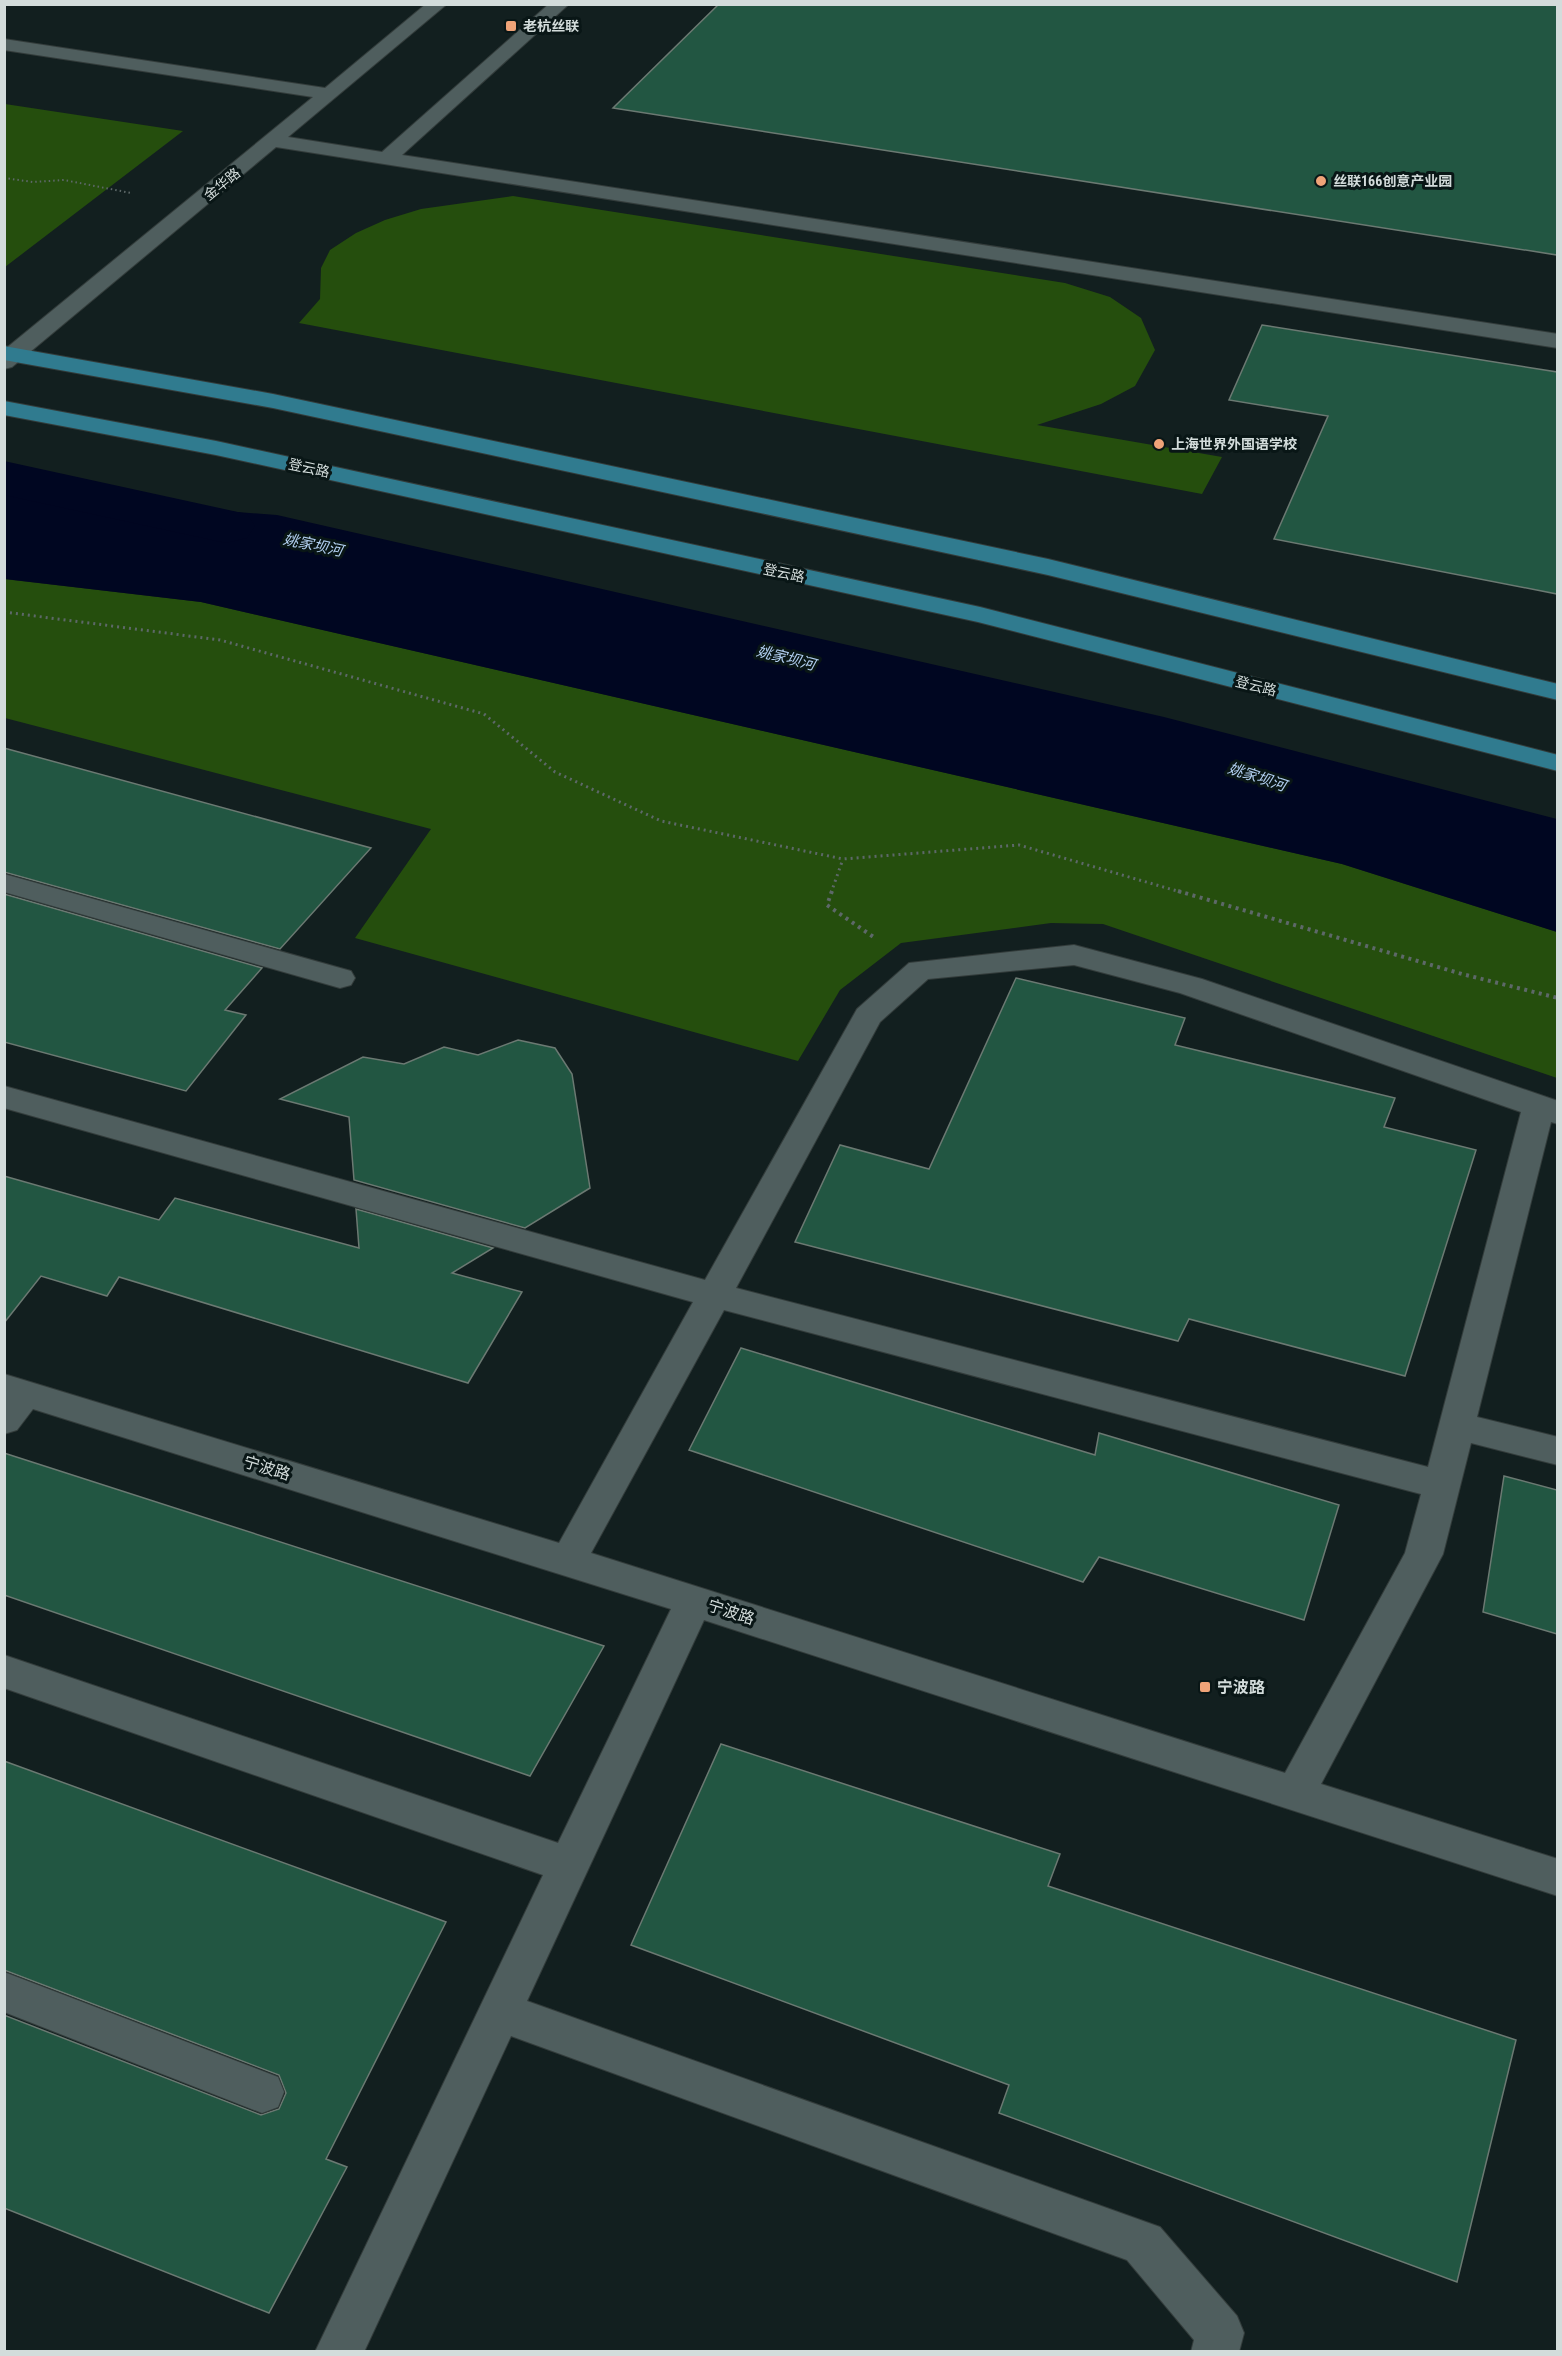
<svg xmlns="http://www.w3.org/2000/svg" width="1562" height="2356" font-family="'Roboto Condensed','Noto Sans SC',sans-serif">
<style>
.green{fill:#254e0d}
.water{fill:#000621}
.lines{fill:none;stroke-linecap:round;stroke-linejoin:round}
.canal{fill:#000621;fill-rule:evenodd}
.building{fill:#225642;stroke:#6b7972;stroke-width:1.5}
.minor-casing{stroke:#333c3b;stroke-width:2}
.major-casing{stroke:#333c3b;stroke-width:2}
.path-far2{stroke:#5d6868;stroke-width:2;stroke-dasharray:1.5 3;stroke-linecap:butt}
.path-far1{stroke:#5d6868;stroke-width:3;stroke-dasharray:2 4;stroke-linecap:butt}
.path{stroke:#5d6868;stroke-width:4;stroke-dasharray:3 4.5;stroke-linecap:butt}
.minor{fill:#4f5e5e;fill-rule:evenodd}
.major{fill:#307b8f;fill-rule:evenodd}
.poi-dot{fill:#efa378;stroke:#091616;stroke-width:2}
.labels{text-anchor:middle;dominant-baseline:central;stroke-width:6;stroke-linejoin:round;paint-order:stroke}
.far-poi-label{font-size:14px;font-weight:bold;fill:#d3dcdb;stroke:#091616;text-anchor:start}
.far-street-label{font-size:14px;fill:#d3dcdb;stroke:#091616}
.far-water-label{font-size:15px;font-style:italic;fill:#b2cff0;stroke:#091616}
.street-label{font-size:16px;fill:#d3dcdb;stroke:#091616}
.poi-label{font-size:16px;font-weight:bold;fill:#d3dcdb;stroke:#091616;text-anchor:start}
</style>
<rect width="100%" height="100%" fill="#121f1f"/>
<!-- green -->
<path class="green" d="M 5,104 L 183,131 L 5,267 Z
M 513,196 L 1065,283 L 1110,297 L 1141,318 L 1155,350 L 1135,386 L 1101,404 L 1037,425 L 1222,457 L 1202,494 L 299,323 L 320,299 L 321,268 L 330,250 L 356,233 L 385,220 L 421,209 Z
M 4,579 L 201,602 L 1342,864 L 1557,932 L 1557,1078 L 1103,924 L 1051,923 L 901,943 L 840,990 L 798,1061 L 355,938 L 431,829 L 5,718 Z"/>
<!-- water -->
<path class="water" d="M 5,494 L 277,515 L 1164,717 L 1557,819 L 1557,932 L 1342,864 L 201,602 L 5,579 Z"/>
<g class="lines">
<!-- canal -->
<path class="canal" d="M 4,461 L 247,514 L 255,526 L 247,538 L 226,543 L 4,495 Z"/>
</g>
<!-- building -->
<path class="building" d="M 719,4 L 1557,4 L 1557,255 L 613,108 Z
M 1262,325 L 1557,372 L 1557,594 L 1274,539 L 1328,416 L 1229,400 Z
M 4,748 L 371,848 L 280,949 L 4,872 Z
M 4,894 L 262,968 L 225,1010 L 246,1015 L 186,1091 L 4,1042 Z
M 1016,978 L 1185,1018 L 1175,1045 L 1395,1098 L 1384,1127 L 1476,1150 L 1405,1376 L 1189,1319 L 1178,1341 L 795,1242 L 840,1145 L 929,1169 Z
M 518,1040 L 555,1048 L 572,1074 L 590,1188 L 525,1228 L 354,1180 L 349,1117 L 280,1099 L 363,1057 L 404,1064 L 444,1047 L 478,1055 Z
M 4,1176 L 159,1220 L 175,1198 L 359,1248 L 356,1209 L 493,1248 L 452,1273 L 522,1292 L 468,1383 L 119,1277 L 107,1296 L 41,1276 L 4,1323 Z
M 741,1348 L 1095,1455 L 1099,1433 L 1339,1505 L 1304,1620 L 1099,1557 L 1083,1582 L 689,1450 Z
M 4,1453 L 604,1646 L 530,1776 L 4,1595 Z
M 1504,1476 L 1557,1490 L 1557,1634 L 1483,1612 Z
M 721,1744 L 1060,1854 L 1048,1886 L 1516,2040 L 1457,2282 L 999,2113 L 1009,2085 L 631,1945 Z
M 4,1761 L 446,1922 L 326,2159 L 347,2167 L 269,2313 L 4,2208 L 4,2015 L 261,2115 L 279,2109 L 286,2093 L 279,2075 L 4,1970 Z"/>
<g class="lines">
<!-- minor casing -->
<g class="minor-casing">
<path id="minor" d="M 426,4 L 447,4 L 288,137 L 382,152 L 549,4 L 569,4 L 402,155 L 1558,334 L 1558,348 L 276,147 L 12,367 L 4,369 L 4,350 L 313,97 L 4,50 L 4,39 L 325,88 Z
M 4,874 L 351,971 L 355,978 L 351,985 L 340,988 L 4,892 Z
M 1074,945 L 1202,979 L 1558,1101 L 1558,1124 L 1551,1122 L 1477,1417 L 1558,1437 L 1558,1465 L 1471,1443 L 1443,1554 L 1321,1784 L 1558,1859 L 1558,1896 L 704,1620 L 527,2001 L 1160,2227 L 1237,2316 L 1244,2333 L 1239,2352 L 1191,2352 L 1194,2340 L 1127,2260 L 511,2036 L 364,2352 L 315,2352 L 543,1875 L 4,1688 L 4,1655 L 558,1843 L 671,1609 L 33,1409 L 17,1430 L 4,1434 L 4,1374 L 559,1543 L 693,1302 L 4,1108 L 4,1086 L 705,1280 L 857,1009 L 909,963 ZM 1074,965 L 1180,993 L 1521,1112 L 1428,1467 L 736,1288 L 880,1022 L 928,979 ZM 724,1310 L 1421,1494 L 1405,1553 L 1285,1773 L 591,1553 Z
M 4,1972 L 278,2077 L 284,2092 L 278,2107 L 262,2113 L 4,2012 Z"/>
</g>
<!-- major casing -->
<g class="major-casing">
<path id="major" d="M 4,346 L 273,394 L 1048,559 L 1558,684 L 1558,700 L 1048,575 L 273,408 L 4,360 Z
M 4,401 L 216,441 L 980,607 L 1558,755 L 1558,771 L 978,622 L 216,455 L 4,415 Z"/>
</g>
<!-- path-far2 -->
<path class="path-far2" d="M 4,178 L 33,182 L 64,180 L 131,193"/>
<!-- path-far1 -->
<path class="path-far1" d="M 4,612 L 220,640 L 484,714 L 555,772 L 661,821 L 843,859 L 1019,845 L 1184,893
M 831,893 L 843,859"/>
<!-- path -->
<path class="path" d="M 832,891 L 827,905 L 875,938
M 1178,891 L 1462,974 L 1558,998"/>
<!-- minor -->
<use href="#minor" class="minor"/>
<!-- major -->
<use href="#major" class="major"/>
</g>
<!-- markers -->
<g class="poi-dot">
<rect x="505" y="20" width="12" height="12" rx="3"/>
<circle cx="1321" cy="181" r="6"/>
<circle cx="1159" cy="444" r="6"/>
<rect x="1199" y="1681" width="12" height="12" rx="3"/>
</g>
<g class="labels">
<!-- far-poi labels -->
<g class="far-poi-label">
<text x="523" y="26">老杭丝联</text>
<text x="1333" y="181">丝联166创意产业园</text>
<text x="1171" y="444">上海世界外国语学校</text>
</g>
<!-- far-street labels -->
<g class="far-street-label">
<text transform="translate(222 184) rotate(-39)">金华路</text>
<text transform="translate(309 468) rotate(12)">登云路</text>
<text transform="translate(784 573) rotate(12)">登云路</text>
<text transform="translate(1256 686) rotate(14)">登云路</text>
</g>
<!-- far-water labels -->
<g class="far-water-label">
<text transform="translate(313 545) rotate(12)">姚家坝河</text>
<text transform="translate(786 658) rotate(14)">姚家坝河</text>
<text transform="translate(1257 777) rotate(18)">姚家坝河</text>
</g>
<!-- street labels -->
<g class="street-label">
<text transform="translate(267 1468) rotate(17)">宁波路</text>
<text transform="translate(731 1612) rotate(18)">宁波路</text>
</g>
<!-- poi labels -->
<g class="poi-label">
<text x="1217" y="1687">宁波路</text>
</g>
</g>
<!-- border -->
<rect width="1562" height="2356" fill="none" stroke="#d3dcdb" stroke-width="12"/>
</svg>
